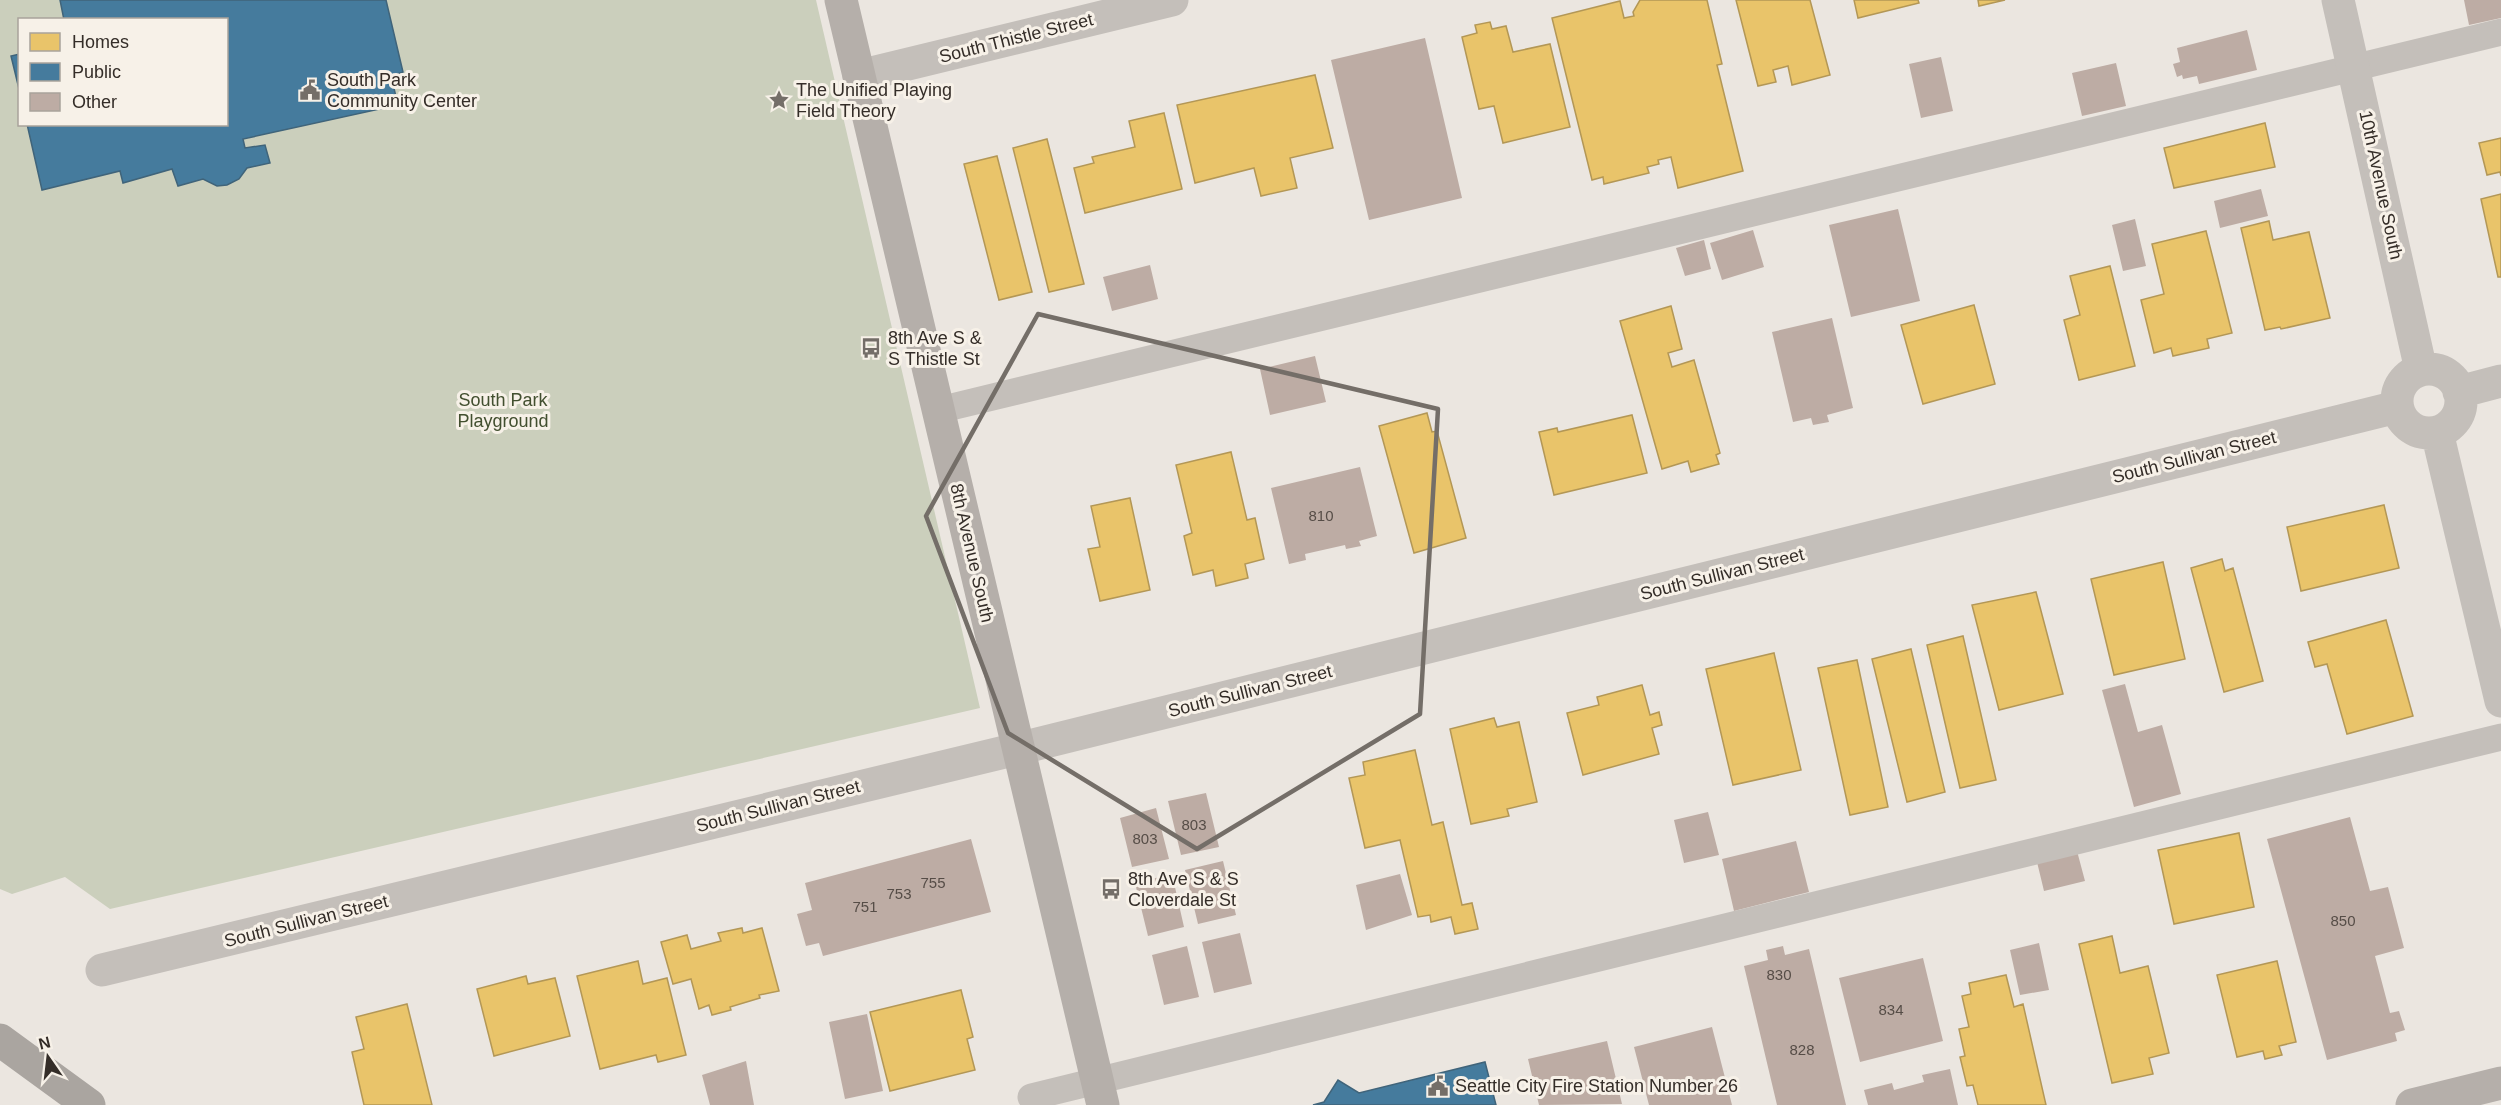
<svg xmlns="http://www.w3.org/2000/svg" width="2501" height="1105" font-family="Helvetica,sans-serif">
<style>
.green{fill:#cbcfbc;fill-rule:evenodd}
.homes{fill:#e9c46a;stroke:#b39756;stroke-width:1.5}
.public{fill:#457b9d;stroke:#40647a;stroke-width:1.5}
.building{fill:#bdaca4}
.lines{fill:none;stroke-linecap:round;stroke-linejoin:round}
.lane{stroke:#c4bfba;stroke-width:27}
.street{stroke:#c4bfba;stroke-width:33}
.secondary{stroke:#b5afaa;stroke-width:33}
.highway{stroke:#aaa5a0;stroke-width:33}
.marked{fill:none;stroke:#746e68;stroke-width:4.5;stroke-linejoin:round}
.labels{text-anchor:middle;dominant-baseline:central;stroke-width:6;stroke-linejoin:round;paint-order:stroke}
.number-label{font-size:15px;fill:#564d47}
.street-label{font-size:18px;fill:#342d28;stroke:#f7f1e8}
.poi-label{font-size:18px;fill:#342d28;stroke:#f7f1e8;text-anchor:start}
.park-label{font-size:18px;fill:#424f2f;stroke:#f7f1e8}
</style>
<rect width="100%" height="100%" fill="#ebe6e0"/>
<!-- green -->
<path class="green" d="M 0,0 L 816,0 L 980,708 L 110,909 L 65,877 L 12,894 L 0,889 ZM 20,20 L 226,20 L 226,124 L 20,124 Z"/>
<!-- homes -->
<path class="homes" d="M 1640,0 L 1707,0 L 1722,64 L 1717,65 L 1743,171 L 1678,188 L 1671,157 L 1658,160 L 1659,164 L 1647,167 L 1649,173 L 1604,184 L 1603,177 L 1592,180 L 1552,18 L 1620,1 L 1624,18 L 1634,16 L 1633,12 Z
M 1736,0 L 1810,0 L 1830,75 L 1792,85 L 1788,66 L 1773,70 L 1776,82 L 1758,86 Z
M 1854,0 L 1918,0 L 1919,3 L 1858,18 Z
M 1978,0 L 2005,0 L 1979,6 Z
M 1490,22 L 1492,29 L 1506,26 L 1513,52 L 1550,44 L 1570,127 L 1503,143 L 1494,106 L 1479,109 L 1462,37 L 1477,33 L 1475,25 Z
M 1315,75 L 1333,148 L 1290,158 L 1297,188 L 1261,196 L 1254,168 L 1195,183 L 1177,105 Z
M 1164,113 L 1182,189 L 1085,213 L 1074,168 L 1094,163 L 1092,157 L 1135,147 L 1129,121 Z
M 2265,123 L 2275,167 L 2174,188 L 2164,148 Z
M 2501,138 L 2501,176 L 2500,172 L 2487,175 L 2479,143 Z
M 1047,139 L 1084,284 L 1049,292 L 1013,148 Z
M 997,156 L 1032,292 L 999,300 L 964,164 Z
M 2501,194 L 2501,277 L 2498,277 L 2481,199 Z
M 2269,221 L 2273,240 L 2309,232 L 2330,318 L 2281,329 L 2280,327 L 2265,330 L 2241,228 Z
M 2206,231 L 2232,333 L 2207,339 L 2209,348 L 2173,356 L 2171,348 L 2154,353 L 2141,300 L 2164,294 L 2152,244 Z
M 2110,266 L 2135,366 L 2079,380 L 2064,320 L 2080,315 L 2070,276 Z
M 1974,305 L 1995,384 L 1923,404 L 1901,325 Z
M 1671,306 L 1682,349 L 1668,353 L 1672,367 L 1694,360 L 1720,453 L 1716,455 L 1719,464 L 1691,472 L 1688,461 L 1662,469 L 1620,321 Z
M 1427,413 L 1432,432 L 1437,431 L 1466,538 L 1414,553 L 1379,426 Z
M 1632,415 L 1647,473 L 1554,495 L 1539,432 L 1557,428 L 1558,432 Z
M 1231,452 L 1247,520 L 1255,518 L 1264,559 L 1245,564 L 1248,578 L 1216,586 L 1213,570 L 1193,575 L 1184,536 L 1192,533 L 1176,465 Z
M 1130,498 L 1150,590 L 1100,601 L 1088,549 L 1100,547 L 1091,506 Z
M 2384,505 L 2399,568 L 2301,591 L 2287,527 Z
M 2222,559 L 2225,571 L 2233,568 L 2263,681 L 2224,692 L 2191,568 Z
M 2163,562 L 2185,659 L 2114,675 L 2091,579 Z
M 2036,592 L 2063,694 L 1999,710 L 1972,605 Z
M 2386,620 L 2413,716 L 2347,734 L 2327,664 L 2315,667 L 2308,642 Z
M 1963,636 L 1996,780 L 1960,788 L 1927,645 Z
M 1911,649 L 1945,792 L 1907,802 L 1872,659 Z
M 1774,653 L 1801,770 L 1733,785 L 1706,669 Z
M 1857,660 L 1888,807 L 1850,815 L 1818,668 Z
M 1642,685 L 1650,715 L 1659,712 L 1662,725 L 1652,728 L 1659,754 L 1583,775 L 1567,713 L 1599,705 L 1597,697 Z
M 1494,718 L 1497,727 L 1519,722 L 1537,802 L 1507,809 L 1509,816 L 1471,824 L 1450,729 Z
M 1415,750 L 1432,825 L 1443,822 L 1462,905 L 1472,903 L 1478,929 L 1455,934 L 1451,917 L 1431,922 L 1430,915 L 1418,917 L 1400,840 L 1365,848 L 1349,778 L 1365,775 L 1363,762 Z
M 2239,833 L 2254,907 L 2174,924 L 2158,850 Z
M 742,928 L 743,933 L 762,928 L 779,991 L 759,995 L 760,998 L 730,1007 L 731,1010 L 712,1015 L 709,1005 L 699,1009 L 691,979 L 673,984 L 661,942 L 687,935 L 691,949 L 721,941 L 718,933 Z
M 2112,936 L 2120,973 L 2148,966 L 2169,1053 L 2149,1058 L 2153,1074 L 2112,1083 L 2079,944 Z
M 638,961 L 643,984 L 667,978 L 686,1055 L 658,1062 L 656,1055 L 600,1069 L 577,976 Z
M 2277,961 L 2296,1042 L 2279,1046 L 2282,1055 L 2265,1059 L 2263,1051 L 2237,1057 L 2217,975 Z
M 2006,975 L 2014,1007 L 2023,1004 L 2046,1105 L 1978,1105 L 1973,1085 L 1967,1086 L 1960,1057 L 1965,1056 L 1959,1029 L 1969,1027 L 1962,996 L 1971,994 L 1969,983 Z
M 526,976 L 528,984 L 555,978 L 570,1036 L 494,1056 L 477,989 Z
M 961,990 L 973,1037 L 967,1039 L 975,1070 L 890,1091 L 870,1012 Z
M 407,1004 L 432,1105 L 364,1105 L 352,1052 L 364,1049 L 356,1017 Z"/>
<!-- public -->
<path class="public" d="M 60,0 L 386,0 L 403,72 L 391,76 L 398,105 L 243,139 L 245,148 L 265,145 L 270,163 L 247,168 L 239,179 L 227,185 L 217,186 L 203,179 L 178,186 L 172,169 L 123,183 L 120,171 L 42,190 L 27,124 L 226,124 L 226,20 L 64,20 Z
M 20,54 L 20,93 L 11,56 Z
M 1485,1062 L 1496,1105 L 1313,1105 L 1324,1102 L 1338,1080 L 1359,1093 Z"/>
<!-- building -->
<path class="building" d="M 2464,0 L 2501,0 L 2501,18 L 2469,25 Z
M 2247,30 L 2257,70 L 2199,84 L 2197,76 L 2183,79 L 2182,75 L 2177,77 L 2173,64 L 2180,62 L 2177,48 Z
M 1425,38 L 1462,198 L 1369,220 L 1331,60 Z
M 1941,57 L 1953,111 L 1921,118 L 1909,64 Z
M 2116,63 L 2126,106 L 2082,116 L 2072,73 Z
M 2261,189 L 2268,216 L 2220,228 L 2214,201 Z
M 1898,209 L 1920,301 L 1851,317 L 1829,225 Z
M 2135,219 L 2146,266 L 2123,271 L 2112,225 Z
M 1753,230 L 1764,267 L 1722,280 L 1710,243 Z
M 1704,240 L 1711,269 L 1685,276 L 1676,248 Z
M 1150,265 L 1158,299 L 1112,311 L 1103,277 Z
M 1832,318 L 1853,408 L 1827,415 L 1829,422 L 1813,425 L 1811,418 L 1793,422 L 1772,332 Z
M 1315,356 L 1326,402 L 1270,415 L 1260,369 Z
M 1360,467 L 1377,536 L 1359,541 L 1361,546 L 1346,549 L 1345,545 L 1305,554 L 1306,560 L 1289,564 L 1271,488 Z
M 2125,684 L 2138,732 L 2162,725 L 2181,794 L 2134,807 L 2102,690 Z
M 1206,793 L 1219,847 L 1181,855 L 1168,801 Z
M 1156,808 L 1169,859 L 1132,867 L 1120,818 Z
M 1708,812 L 1719,855 L 1684,863 L 1674,820 Z
M 2350,817 L 2370,891 L 2388,887 L 2404,948 L 2375,956 L 2390,1013 L 2399,1011 L 2405,1030 L 2395,1033 L 2397,1041 L 2327,1060 L 2267,839 Z
M 971,839 L 991,912 L 823,956 L 819,943 L 806,946 L 797,914 L 812,910 L 805,883 Z
M 1796,841 L 1809,892 L 1734,911 L 1722,859 Z
M 2077,851 L 2085,881 L 2044,891 L 2037,862 Z
M 1223,861 L 1236,915 L 1198,924 L 1185,870 Z
M 1172,874 L 1184,927 L 1148,936 L 1135,883 Z
M 1400,874 L 1412,915 L 1366,930 L 1356,885 Z
M 1240,933 L 1252,984 L 1214,993 L 1202,942 Z
M 2039,943 L 2049,990 L 2020,995 L 2010,950 Z
M 1187,946 L 1199,997 L 1164,1005 L 1152,955 Z
M 1783,946 L 1785,955 L 1809,949 L 1846,1105 L 1777,1105 L 1744,966 L 1768,960 L 1766,950 Z
M 1923,958 L 1943,1041 L 1860,1062 L 1839,978 Z
M 867,1014 L 883,1091 L 845,1099 L 829,1022 Z
M 1712,1027 L 1732,1105 L 1649,1105 L 1634,1047 Z
M 1607,1041 L 1622,1104 L 1539,1105 L 1528,1059 Z
M 746,1061 L 754,1105 L 710,1105 L 702,1075 Z
M 1950,1069 L 1958,1105 L 1868,1105 L 1864,1090 L 1892,1083 L 1894,1090 L 1924,1082 L 1922,1075 Z"/>
<g class="lines">
<!-- lane -->
<path class="lane" d="M 939,410 L 2501,32
M 1031,1097 L 2501,737"/>
<!-- street -->
<path class="street" d="M 2338,0 L 2421,370
M 859,76 L 1172,0
M2397 401a32 32 0 1 1 64 0a32 32 0 1 1-64 0Z
M 2459,392 L 2501,381
M 2437,432 L 2501,701
M 102,970 L 1017,749 L 2397,407"/>
<!-- secondary -->
<path class="secondary" d="M 841,0 L 1103,1105
M 2412,1105 L 2501,1083"/>
<!-- highway -->
<path class="highway" d="M 0,1040 L 89,1105"/>
</g>
<!-- marked area -->
<path class="marked" d="M 1038,314 L 1438,409 L 1420,714 L 1197,849 L 1008,733 L 926,516 Z"/>
<!-- icons -->
<defs>
<g id="civic-bare" transform="scale(1.62)"><path d="M-.6-6.5H3V-4.5H.6V-3L4-1V1h2V6H-6V1h2V-1L-.6-3ZM-1.2 2.5V6h2.4V2.5Z" fill="#746e68" stroke="#f7f1e8" stroke-width="2.5" paint-order="stroke"/></g>
<g id="sight-bare" transform="scale(1.62)"><path d="M0-6L1.8-2.2L6-1.7L2.9 1.2L3.7 5.4L0 3.3L-3.7 5.4L-2.9 1.2L-6-1.7L-1.8-2.2Z" fill="#746e68" stroke="#f7f1e8" stroke-width="2.5" paint-order="stroke"/></g>
<g id="bus-bare" transform="scale(1.62)"><path d="M-5-6H5V4H4V6H2V4H-2V6H-4V4H-5ZM-3.5-4V0h7V-4ZM-3.5 1.2v1.5H-2V1.2ZM2 1.2v1.5H3.5V1.2Z" fill="#746e68" stroke="#f7f1e8" stroke-width="2.5" paint-order="stroke"/></g>
</defs>
<g fill-rule="evenodd">
<use href="#civic-bare" x="310" y="90"/>
<use href="#sight-bare" x="779" y="100"/>
<use href="#bus-bare" x="871" y="348"/>
<use href="#bus-bare" x="1111" y="889"/>
<use href="#civic-bare" x="1438" y="1086"/>
</g>
<g class="labels">
<!-- number labels -->
<g class="number-label">
<text x="1321" y="515">810</text>
<text x="1194" y="824">803</text>
<text x="1145" y="838">803</text>
<text x="933" y="882">755</text>
<text x="899" y="893">753</text>
<text x="865" y="906">751</text>
<text x="2343" y="920">850</text>
<text x="1779" y="974">830</text>
<text x="1891" y="1009">834</text>
<text x="1802" y="1049">828</text>
</g>
<!-- street labels -->
<g class="street-label">
<text transform="translate(1016 38) rotate(-14)">South Thistle Street</text>
<text transform="translate(2381 185) rotate(78)">10th Avenue South</text>
<text transform="translate(2194 457) rotate(-14)">South Sullivan Street</text>
<text transform="translate(972 553) rotate(77)">8th Avenue South</text>
<text transform="translate(1722 574) rotate(-14)">South Sullivan Street</text>
<text transform="translate(1250 691) rotate(-14)">South Sullivan Street</text>
<text transform="translate(778 806) rotate(-14)">South Sullivan Street</text>
<text transform="translate(306 921) rotate(-14)">South Sullivan Street</text>
</g>
<!-- poi labels -->
<g class="poi-label">
<text x="327" y="80">South Park<tspan x="327" dy="21">Community Center</tspan></text>
<text x="796" y="90">The Unified Playing<tspan x="796" dy="21">Field Theory</tspan></text>
<text x="888" y="338">8th Ave S &amp;<tspan x="888" dy="21">S Thistle St</tspan></text>
<text x="1128" y="879">8th Ave S &amp; S<tspan x="1128" dy="21">Cloverdale St</tspan></text>
<text x="1455" y="1086">Seattle City Fire Station Number 26</text>
</g>
<!-- park labels -->
<g class="park-label">
<text x="503" y="400">South Park<tspan x="503" dy="21">Playground</tspan></text>
</g>
</g>
<!-- legend -->
<rect x="18" y="18" width="210" height="108" fill="#f7f1e8" stroke="#a9a39b" stroke-width="1.5"/>
<rect x="30" y="33" width="30" height="18" fill="#e9c46a" stroke="#a9a39b" stroke-width="1.5"/>
<text x="72" y="48" font-size="18" fill="#342d28">Homes</text>
<rect x="30" y="63" width="30" height="18" fill="#457b9d" stroke="#a9a39b" stroke-width="1.5"/>
<text x="72" y="78" font-size="18" fill="#342d28">Public</text>
<rect x="30" y="93" width="30" height="18" fill="#bdaca4" stroke="#a9a39b" stroke-width="1.5"/>
<text x="72" y="108" font-size="18" fill="#342d28">Other</text>
<!-- north arrow -->
<g transform="translate(48 1057) rotate(346)" stroke="#f7f1e8" stroke-width="4.5" paint-order="stroke">
<path d="M0-4.5L10 22L0 15L-10 22Z" fill="#342d28"/>
<text y="-9" font-size="16" font-weight="bold" text-anchor="middle" fill="#342d28">N</text>
</g>
</svg>
